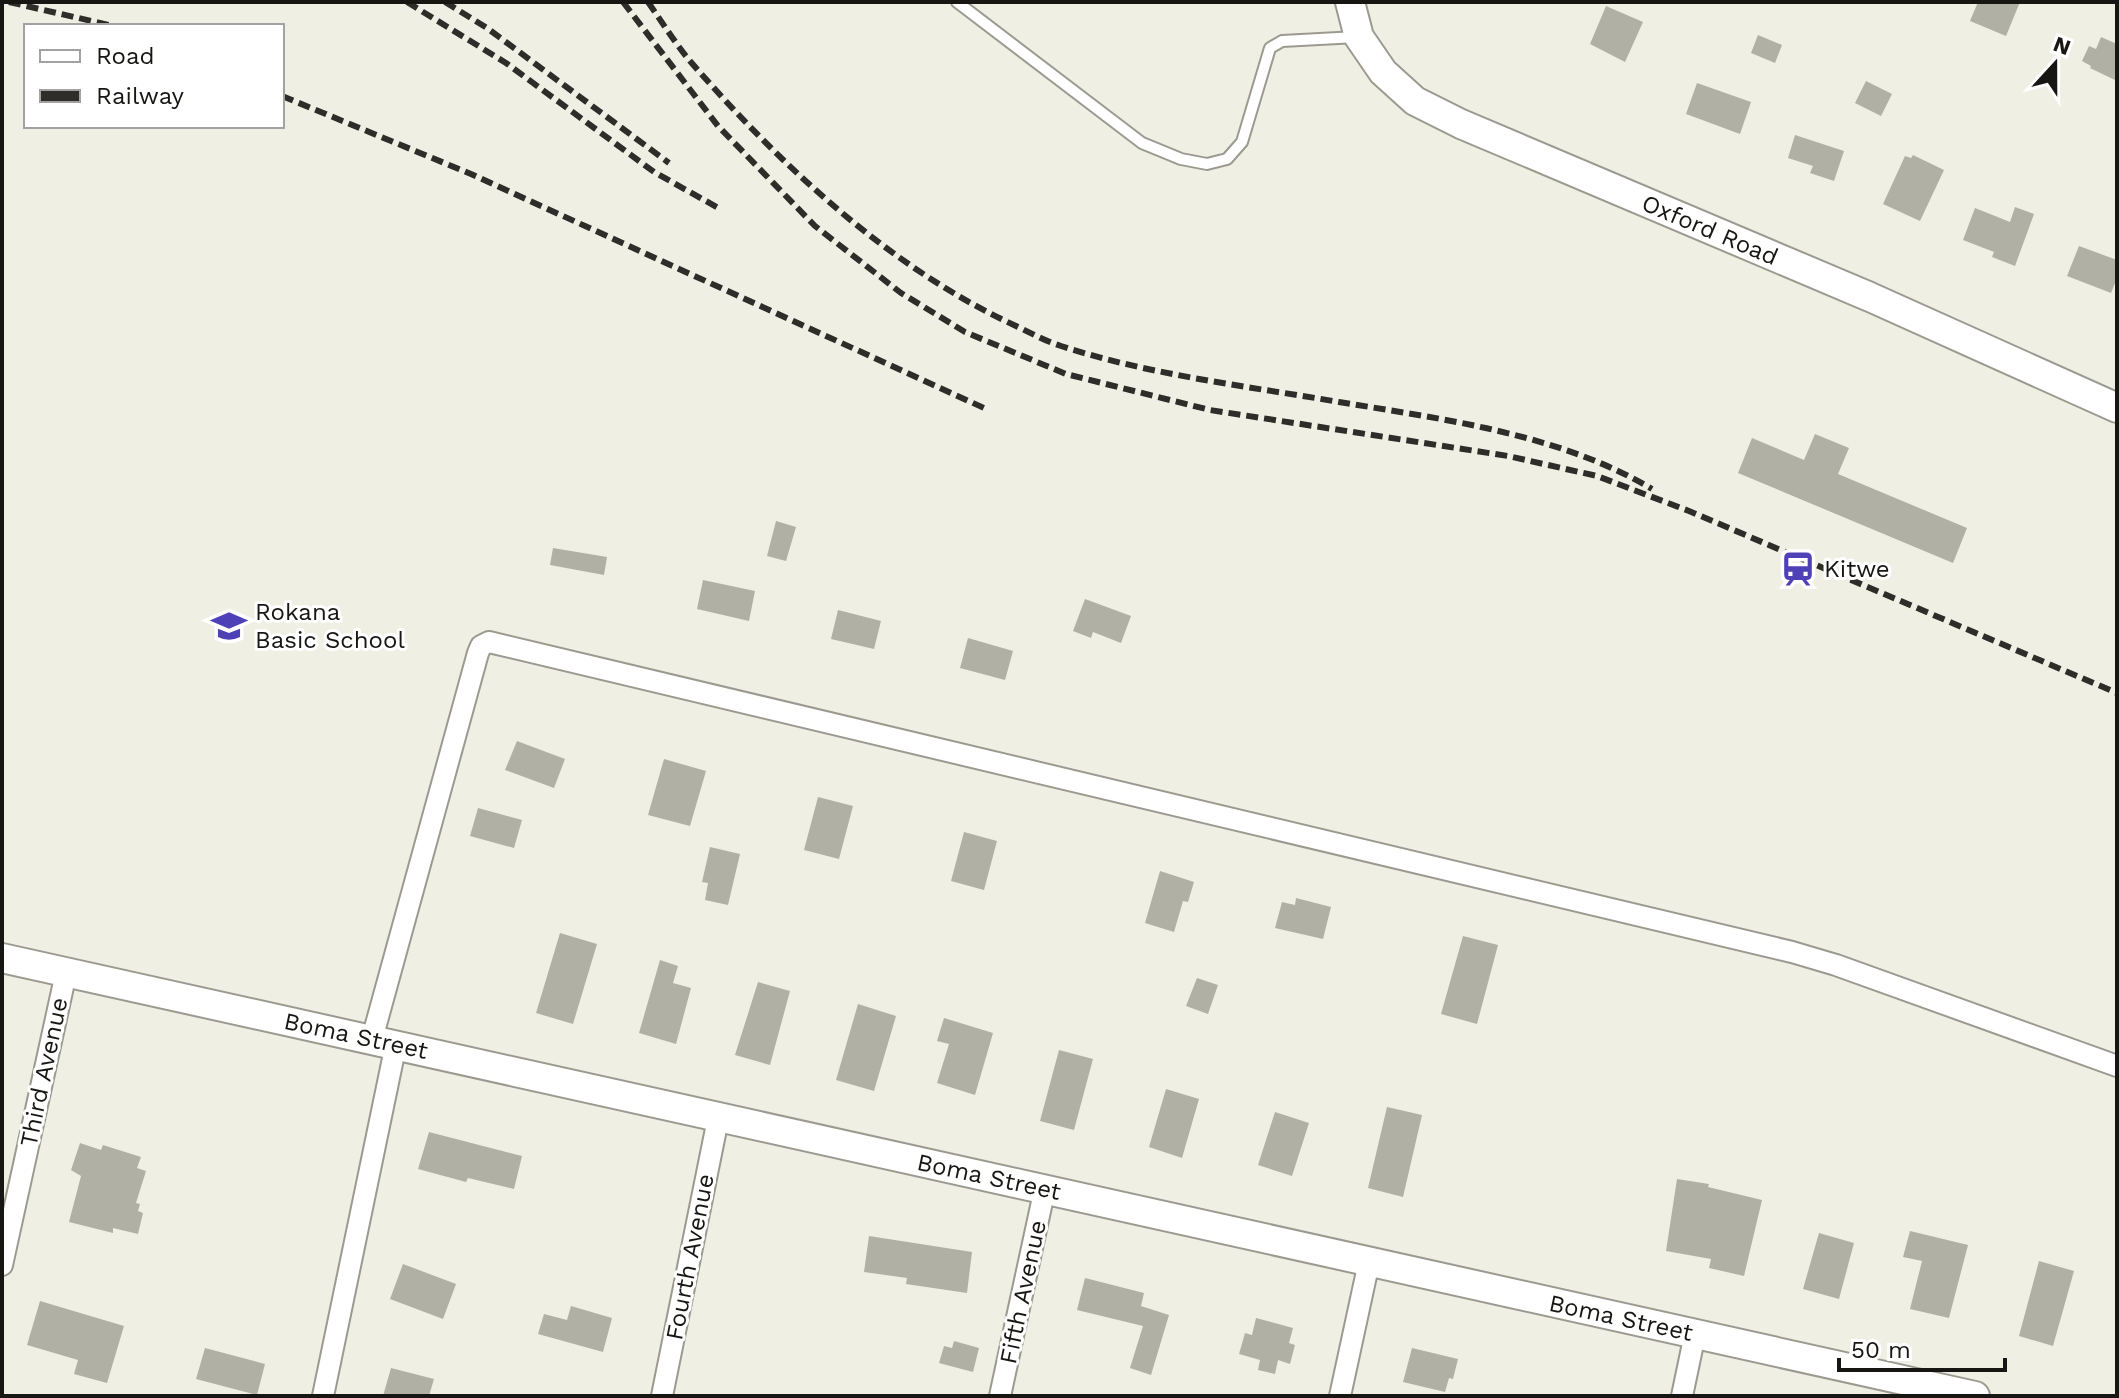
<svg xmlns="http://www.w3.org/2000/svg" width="2119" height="1398" font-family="'Work Sans',sans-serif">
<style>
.building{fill:#b1b0a5}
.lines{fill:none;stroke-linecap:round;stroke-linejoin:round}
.lane-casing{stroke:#9c9a90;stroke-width:14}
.street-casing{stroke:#9c9a90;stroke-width:24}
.secondary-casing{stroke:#9c9a90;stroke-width:32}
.lane{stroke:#fff;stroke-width:10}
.street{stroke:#fff;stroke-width:20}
.secondary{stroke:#fff;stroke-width:28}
.rail{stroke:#2e2d29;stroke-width:6;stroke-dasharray:12 6;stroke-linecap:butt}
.labels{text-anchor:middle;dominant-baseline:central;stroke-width:6;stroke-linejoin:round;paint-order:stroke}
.street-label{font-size:24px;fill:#171613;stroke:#fff}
.poi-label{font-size:24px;fill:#171613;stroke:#fff;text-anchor:start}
</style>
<rect width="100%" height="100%" fill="#f0efe4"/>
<!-- building -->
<path class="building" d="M 1978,2 L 2020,2 L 2006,36 L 1970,21 Z
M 1606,6 L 1643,22 L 1625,62 L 1590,44 Z
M 1758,35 L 1782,45 L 1775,63 L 1751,53 Z
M 2101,37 L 2117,44 L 2117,81 L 2090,68 L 2091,66 L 2082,61 L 2089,46 L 2096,49 Z
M 1866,81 L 1892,94 L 1881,116 L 1855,103 Z
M 1697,83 L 1751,102 L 1740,134 L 1686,114 Z
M 1795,135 L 1844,151 L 1834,181 L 1810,173 L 1813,166 L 1788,158 Z
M 1913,155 L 1944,170 L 1920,221 L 1883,204 L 1905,156 L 1911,158 Z
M 2015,207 L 2034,214 L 2015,266 L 1992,257 L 1994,252 L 1963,240 L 1975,208 L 2010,222 Z
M 2079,246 L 2117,260 L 2117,278 L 2111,293 L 2067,276 Z
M 1815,434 L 1849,448 L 1838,474 L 1967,528 L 1953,563 L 1738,473 L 1752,438 L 1804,460 Z
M 776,521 L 796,527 L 786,561 L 767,556 Z
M 553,548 L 607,557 L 604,575 L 550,565 Z
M 703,580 L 755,591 L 749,621 L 697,609 Z
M 1085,599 L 1131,616 L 1121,643 L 1093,632 L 1091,638 L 1073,631 Z
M 838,610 L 881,621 L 874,649 L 831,639 Z
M 968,638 L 1013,651 L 1005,680 L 960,668 Z
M 517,741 L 565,759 L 554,788 L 505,770 Z
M 664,759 L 706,771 L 690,826 L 648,815 Z
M 818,797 L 853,806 L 839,859 L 804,850 Z
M 478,808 L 522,820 L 514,848 L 470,836 Z
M 964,832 L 997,841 L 984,890 L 951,881 Z
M 710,847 L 740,854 L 728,905 L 705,900 L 708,883 L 702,882 Z
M 1160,871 L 1194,882 L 1188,902 L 1183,901 L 1174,932 L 1145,923 Z
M 1296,898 L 1331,907 L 1323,939 L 1275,928 L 1282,902 L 1295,905 Z
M 560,933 L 597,944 L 573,1024 L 536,1013 Z
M 1463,936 L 1498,945 L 1477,1024 L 1441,1014 Z
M 660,960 L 678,966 L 673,983 L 691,988 L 676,1044 L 639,1033 Z
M 1197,978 L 1218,985 L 1208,1014 L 1186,1006 Z
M 758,982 L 790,991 L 770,1065 L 735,1055 Z
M 858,1004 L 896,1016 L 874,1091 L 836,1080 Z
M 944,1018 L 993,1033 L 975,1095 L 937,1083 L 949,1044 L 937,1041 Z
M 1059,1050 L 1093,1059 L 1074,1130 L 1040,1121 Z
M 1166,1089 L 1199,1099 L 1182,1158 L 1149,1147 Z
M 1387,1107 L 1422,1115 L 1403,1197 L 1368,1188 Z
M 1275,1112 L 1309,1123 L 1292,1176 L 1258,1165 Z
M 429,1132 L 522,1156 L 514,1189 L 468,1178 L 466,1182 L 418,1169 Z
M 80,1143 L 101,1150 L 103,1145 L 141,1157 L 137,1168 L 146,1171 L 136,1203 L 140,1204 L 138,1211 L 143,1213 L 138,1234 L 113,1228 L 113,1233 L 69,1222 L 81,1176 L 71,1170 Z
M 1677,1179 L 1709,1184 L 1708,1187 L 1762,1200 L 1744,1276 L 1709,1268 L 1711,1259 L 1666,1251 Z
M 1910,1231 L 1968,1245 L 1949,1318 L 1910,1309 L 1922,1261 L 1903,1257 Z
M 1819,1233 L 1854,1243 L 1839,1299 L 1803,1289 Z
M 869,1236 L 972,1252 L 967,1293 L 906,1284 L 907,1278 L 864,1272 Z
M 2039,1261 L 2074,1271 L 2053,1346 L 2019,1336 Z
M 403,1264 L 456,1284 L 443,1319 L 390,1299 Z
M 1085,1278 L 1144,1293 L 1141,1306 L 1169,1315 L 1151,1375 L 1130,1368 L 1143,1326 L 1077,1310 Z
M 40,1301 L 124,1326 L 107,1383 L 74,1374 L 78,1360 L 27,1345 Z
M 571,1306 L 612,1318 L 603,1352 L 538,1334 L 544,1314 L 567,1320 Z
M 1256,1318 L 1293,1328 L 1289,1343 L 1295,1345 L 1290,1364 L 1278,1360 L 1275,1374 L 1258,1370 L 1260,1360 L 1239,1354 L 1245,1333 L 1252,1335 Z
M 954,1341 L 979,1348 L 973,1372 L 939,1363 L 944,1346 L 952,1348 Z
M 205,1348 L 265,1364 L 257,1395 L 196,1379 Z
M 1412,1348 L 1458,1359 L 1453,1379 L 1449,1378 L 1445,1392 L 1403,1382 Z
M 391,1368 L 434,1379 L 429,1396 L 383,1396 Z"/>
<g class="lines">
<!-- lane casing -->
<g class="lane-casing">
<path id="lane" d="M 957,2 L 1142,143 L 1181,159 L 1207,164 L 1227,159 L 1242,142 L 1270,48 L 1282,41 L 1357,37"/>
</g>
<!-- street casing -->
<g class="street-casing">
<path id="street" d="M 372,1039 L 478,653 L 481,646 L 489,642 L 1792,952 L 1836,965 L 2117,1066
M 2,1265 L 66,973
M 323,1396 L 396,1044
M 662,1396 L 718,1119
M 1000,1396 L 1045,1188
M 1340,1396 L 1369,1262
M 1682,1396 L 1695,1334"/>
</g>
<!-- secondary casing -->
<g class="secondary-casing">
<path id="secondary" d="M 1350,2 L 1359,37 L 1383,72 L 1415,101 L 1461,124 L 1870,297 L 2117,408
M 2,958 L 1975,1396"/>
</g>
<!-- lane -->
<use href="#lane" class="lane"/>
<!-- street -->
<use href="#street" class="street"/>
<!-- secondary -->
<use href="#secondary" class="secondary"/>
<!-- rail -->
<path class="rail" d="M 9,2 L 113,26
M 407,2 L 506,63 L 654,172 L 722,210
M 445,2 L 487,28 L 669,163
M 623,2 L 718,126 L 815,226 L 901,293 L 965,332 L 1066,374 L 1210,410 L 1508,456 L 1597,476 L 1689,511 L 2117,693
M 648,2 C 662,22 675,43 690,61 C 781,166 890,268 1016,326 C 1031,333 1045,341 1061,346 C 1150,375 1246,386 1339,402 C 1442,419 1560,434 1652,489
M 282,96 L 471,174 L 984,408"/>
</g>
<!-- icons -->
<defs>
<g id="station-bare" transform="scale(2.76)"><path d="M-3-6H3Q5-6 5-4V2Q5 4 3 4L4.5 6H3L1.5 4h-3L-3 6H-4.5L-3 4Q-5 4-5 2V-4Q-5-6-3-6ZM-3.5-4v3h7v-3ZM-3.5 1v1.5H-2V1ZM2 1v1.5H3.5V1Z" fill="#4e40b7" stroke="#fff" stroke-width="2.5" paint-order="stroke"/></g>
<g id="school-bare" transform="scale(2.76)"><path d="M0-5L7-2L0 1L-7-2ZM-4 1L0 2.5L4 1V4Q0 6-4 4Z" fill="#4e40b7" stroke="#fff" stroke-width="2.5" paint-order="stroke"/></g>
</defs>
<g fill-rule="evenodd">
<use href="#station-bare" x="1798" y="569"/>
<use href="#school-bare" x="229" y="626"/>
</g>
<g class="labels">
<!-- street labels -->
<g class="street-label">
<text transform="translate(1710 230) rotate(23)">Oxford Road</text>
<text transform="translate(356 1036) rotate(12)">Boma Street</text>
<text transform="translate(44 1072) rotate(-78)">Third Avenue</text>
<text transform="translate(989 1177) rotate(12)">Boma Street</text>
<text transform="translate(690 1257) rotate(-79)">Fourth Avenue</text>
<text transform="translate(1023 1292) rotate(-78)">Fifth Avenue</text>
<text transform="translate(1621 1318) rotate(12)">Boma Street</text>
</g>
<!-- poi labels -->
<g class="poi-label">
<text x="1824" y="569">Kitwe</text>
<text x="255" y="612">Rokana<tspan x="255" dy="28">Basic School</tspan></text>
</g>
</g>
<!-- border -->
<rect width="2119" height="1398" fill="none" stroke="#171613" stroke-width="8"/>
<!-- legend -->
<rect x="24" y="24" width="260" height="104" fill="#ffffff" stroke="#a2a2a1" stroke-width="2"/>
<rect x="40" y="50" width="40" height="12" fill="#ffffff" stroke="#a2a2a1" stroke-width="2"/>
<text x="96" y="64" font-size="24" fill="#171613">Road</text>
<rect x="40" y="90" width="40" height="12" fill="#2e2d29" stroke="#a2a2a1" stroke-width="2"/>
<text x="96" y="104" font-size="24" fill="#171613">Railway</text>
<!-- north arrow -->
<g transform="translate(2055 64) rotate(21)" stroke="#ffffff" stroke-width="6" paint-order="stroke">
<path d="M0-6L14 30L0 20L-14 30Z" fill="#171613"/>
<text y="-12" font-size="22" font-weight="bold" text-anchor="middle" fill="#171613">N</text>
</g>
<!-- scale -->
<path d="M1839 1358v12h166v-12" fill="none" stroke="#171613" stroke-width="4"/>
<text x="1851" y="1358" font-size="24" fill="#171613" stroke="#ffffff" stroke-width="6" paint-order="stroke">50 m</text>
</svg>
